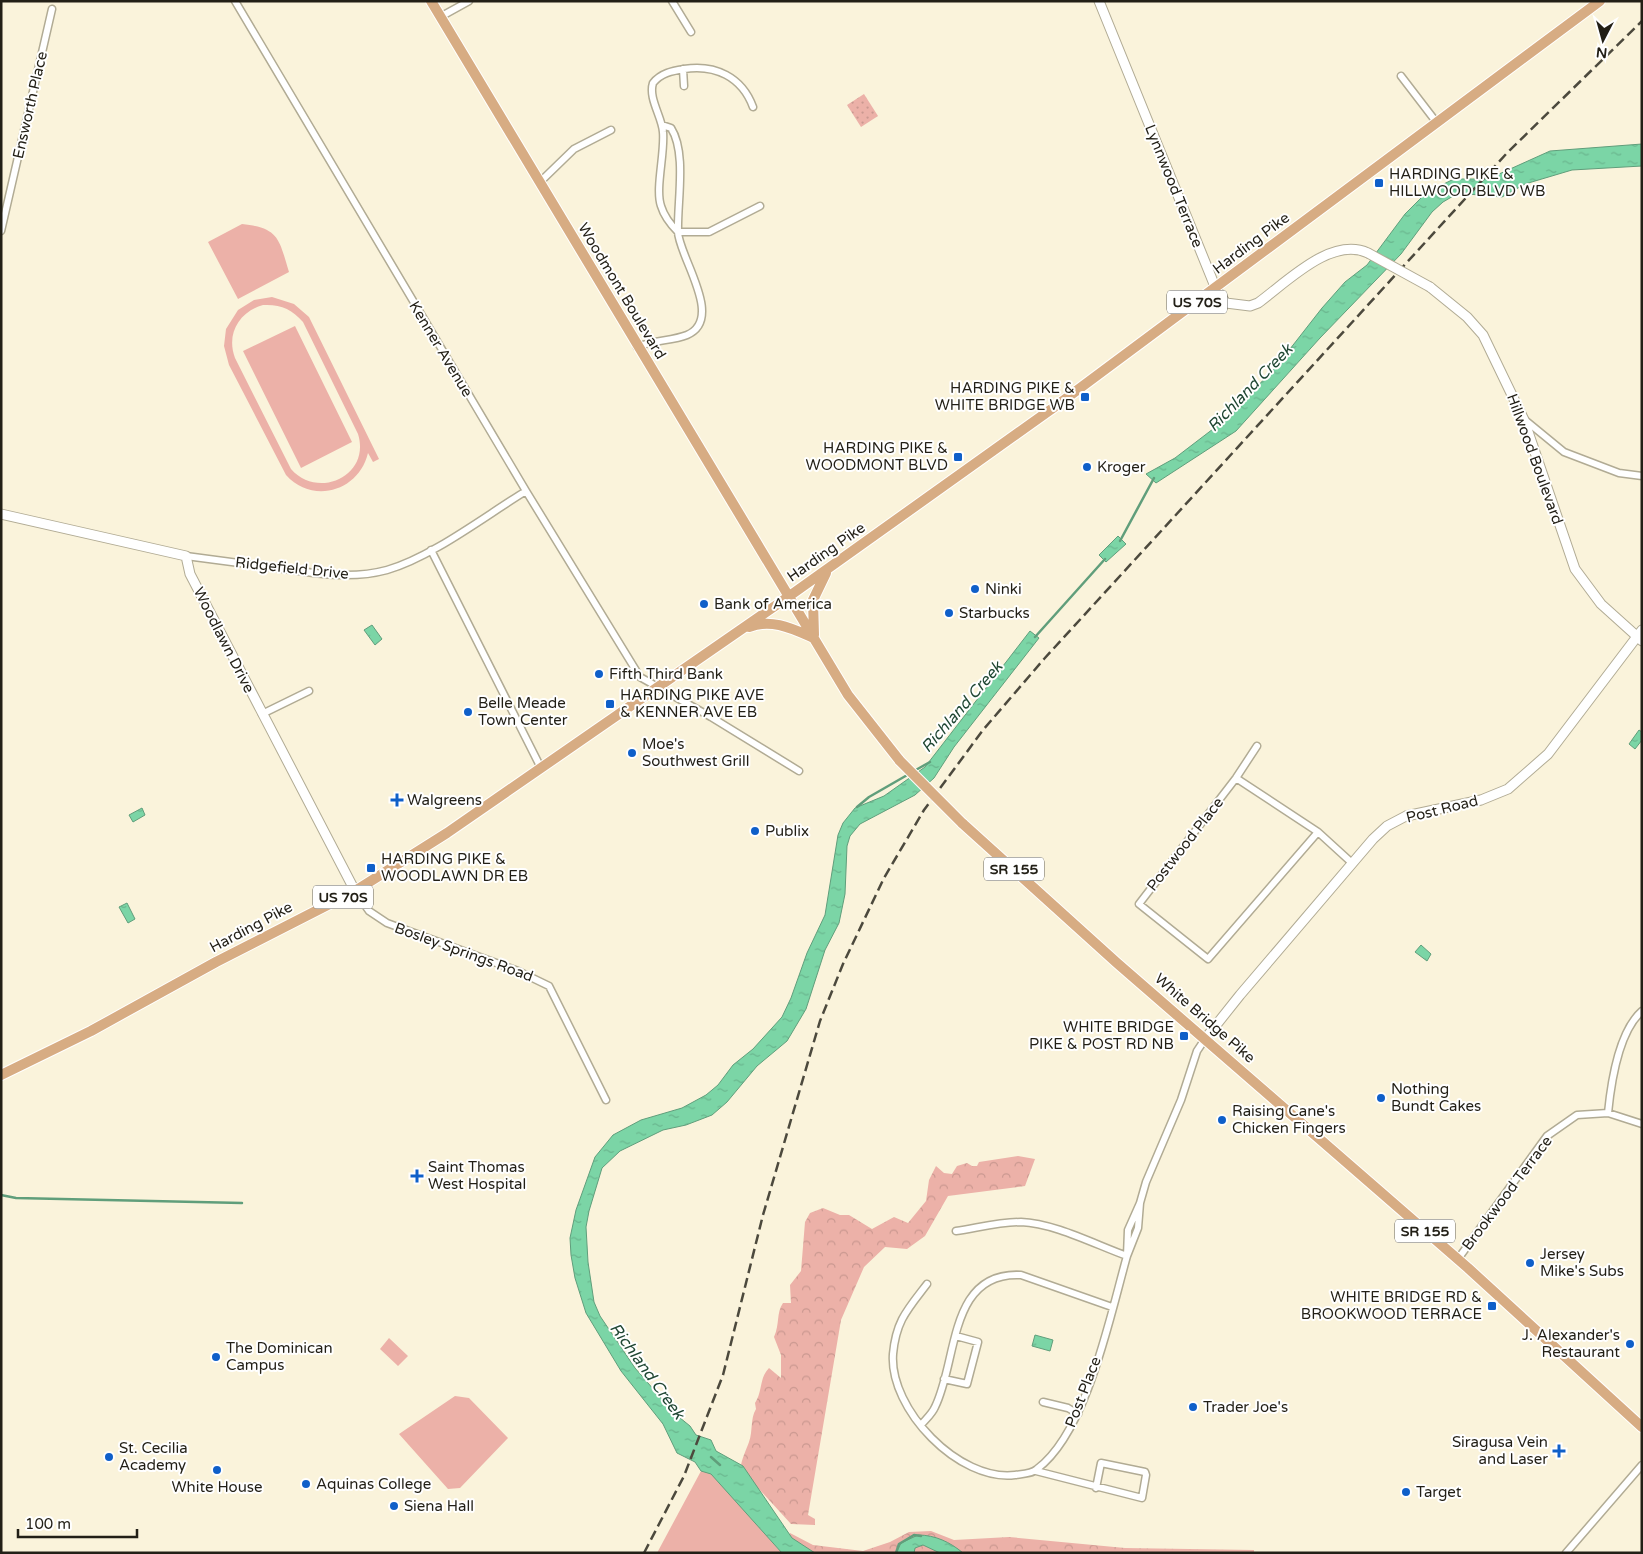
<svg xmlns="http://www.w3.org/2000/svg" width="1643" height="1554" font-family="'Varela Round',sans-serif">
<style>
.grass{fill:#ecb1a8;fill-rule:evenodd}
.forest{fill:url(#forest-crowns)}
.garden{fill:url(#garden-dots)}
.water{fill:url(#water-ripples);stroke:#609e7b}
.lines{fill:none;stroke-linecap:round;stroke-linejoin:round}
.stream{stroke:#609e7b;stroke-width:2.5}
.street-casing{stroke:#b1ab94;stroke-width:9}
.secondary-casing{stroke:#b1ab94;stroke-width:11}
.primary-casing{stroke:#fff;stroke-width:12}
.street{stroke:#fff;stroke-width:6}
.secondary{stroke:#fff;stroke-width:9}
.primary{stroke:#d7ac83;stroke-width:10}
.rail{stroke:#4c493d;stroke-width:2.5;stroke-dasharray:10 5;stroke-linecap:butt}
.secondary-bridge-casing{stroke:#b1ab94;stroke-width:11;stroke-linecap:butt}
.primary-bridge-casing{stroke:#fff;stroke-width:12;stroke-linecap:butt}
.secondary-bridge{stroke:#fff;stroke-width:9}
.primary-bridge{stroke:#d7ac83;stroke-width:10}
.poi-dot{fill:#0f5fc9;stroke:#fff;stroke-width:2}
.labels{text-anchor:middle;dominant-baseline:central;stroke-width:4;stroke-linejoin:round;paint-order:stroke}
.shield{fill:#fff;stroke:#64625c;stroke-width:1}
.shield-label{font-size:14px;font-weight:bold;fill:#221f16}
.street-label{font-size:15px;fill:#221f16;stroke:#fff}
.poi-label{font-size:15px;fill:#221f16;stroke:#fff;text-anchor:start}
.water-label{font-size:16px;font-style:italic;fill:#204733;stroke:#fff}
</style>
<defs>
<pattern id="forest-crowns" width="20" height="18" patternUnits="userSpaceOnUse" patternTransform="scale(1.25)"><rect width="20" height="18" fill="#ecb1a8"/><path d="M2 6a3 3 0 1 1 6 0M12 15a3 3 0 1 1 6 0" fill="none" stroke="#ca9890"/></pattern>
<pattern id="garden-dots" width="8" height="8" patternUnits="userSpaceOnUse" patternTransform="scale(1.25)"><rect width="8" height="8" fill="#ecb1a8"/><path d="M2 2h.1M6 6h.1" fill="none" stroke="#ca9890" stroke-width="1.8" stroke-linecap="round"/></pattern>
<pattern id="water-ripples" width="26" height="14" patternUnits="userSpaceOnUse" patternTransform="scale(1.25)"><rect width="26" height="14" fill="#7bd5a6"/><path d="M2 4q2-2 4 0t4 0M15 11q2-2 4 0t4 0" fill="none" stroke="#6ab68e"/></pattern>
</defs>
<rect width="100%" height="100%" fill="#faf3db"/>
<!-- grass -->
<path class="grass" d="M 242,224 C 280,228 279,240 289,272 L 238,299 L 208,242 Z
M 272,297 L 294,304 L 309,317 L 379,459 L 373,462 L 368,453 C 359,491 313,505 286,475 L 229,365 L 224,346 L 226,329 L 238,310 L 254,300 ZM 263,305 C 280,304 292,309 303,322 L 358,434 C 371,476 318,500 291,469 L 235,358 C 226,334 239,312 263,305 Z
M 295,326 L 352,442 L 301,468 L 243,351 Z
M 389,1338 L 408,1356 L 398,1366 L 380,1349 Z
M 455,1396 L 469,1398 L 508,1438 L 460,1488 L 448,1489 L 399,1434 Z
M 701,1471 L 711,1473 L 782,1553 L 657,1553 Z"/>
<!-- forest -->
<path class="forest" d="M 1018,1156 L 1035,1159 L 1025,1186 L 948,1196 L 925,1236 L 907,1249 L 885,1247 L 864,1267 L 841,1320 L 808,1515 L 815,1519 L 815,1525 L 791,1524 L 749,1478 L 741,1465 C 743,1456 746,1450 749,1442 C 753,1431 750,1419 756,1409 L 755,1403 C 763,1391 759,1378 769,1368 L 781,1378 L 781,1355 L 774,1337 C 780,1324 776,1313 783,1303 L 791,1303 L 790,1285 L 801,1271 L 805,1222 L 810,1213 L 823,1208 L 840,1215 L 849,1215 L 872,1229 L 894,1217 L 908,1223 L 926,1201 L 929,1180 L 936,1166 L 944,1173 L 952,1174 L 957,1166 L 967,1163 L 972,1166 L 977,1166 L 979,1162 Z
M 931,1531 L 954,1540 L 1009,1537 L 1125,1548 L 1254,1550 L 1254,1553 L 783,1553 L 790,1533 L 813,1545 L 863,1551 L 890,1542 L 909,1532 Z"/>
<!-- garden -->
<path class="garden" d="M 864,94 L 878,116 L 861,127 L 847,105 Z"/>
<!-- water -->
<path class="water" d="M 1642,144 L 1642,166 L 1572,170 L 1525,184 L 1502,197 L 1468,194 L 1455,195 L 1443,202 L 1432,212 L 1401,254 L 1320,338 L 1236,431 L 1156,483 L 1146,474 L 1175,458 L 1230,416 L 1279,363 L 1322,308 L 1345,282 L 1367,265 L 1405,214 L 1427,192 L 1454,179 L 1488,179 L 1550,151 Z
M 1118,536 L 1126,544 L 1106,562 L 1099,555 Z
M 372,625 L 382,639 L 375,645 L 364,630 Z
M 1030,631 L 1039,638 L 954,747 L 934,778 L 915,795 L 860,824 L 850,836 L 847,846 L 845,894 L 839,923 L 825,950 L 806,1009 L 787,1041 L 757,1066 L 727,1102 L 712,1115 L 686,1125 L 663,1130 L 620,1151 L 602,1168 L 589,1211 L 586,1227 L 588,1262 L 594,1302 L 600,1316 L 635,1368 L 674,1413 L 690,1426 L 696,1435 L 711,1440 L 716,1451 L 743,1466 L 792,1538 L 815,1553 L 782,1553 L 711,1474 L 701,1471 L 695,1462 L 677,1453 L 663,1424 L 621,1371 L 586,1313 L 575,1278 L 571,1255 L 570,1238 L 576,1210 L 595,1157 L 613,1135 L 641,1120 L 682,1108 L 706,1095 L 718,1085 L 733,1065 L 753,1049 L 782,1017 L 791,998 L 807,953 L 825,915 L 838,835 L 843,823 L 855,808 L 884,796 L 925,767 Z
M 1639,730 L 1642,732 L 1642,740 L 1635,749 L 1629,744 Z
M 142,808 L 145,815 L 133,822 L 129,815 Z
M 127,903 L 135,919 L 128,923 L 119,907 Z
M 1421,945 L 1431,954 L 1427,961 L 1415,952 Z
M 1035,1335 L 1053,1340 L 1050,1351 L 1032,1346 Z
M 918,1535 C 935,1535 950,1542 963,1553 L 940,1553 L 923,1545 L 915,1548 L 914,1553 L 896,1553 L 901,1543 Z"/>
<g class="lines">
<!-- stream -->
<path class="stream" d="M 1120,541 L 1154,478
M 1035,637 L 1105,559
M 914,771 L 930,762
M 857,807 L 869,797 L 909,774
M 1,1195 L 16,1198 L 242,1203
M 711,1457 L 720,1465
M 896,1553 L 899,1544 L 914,1535 L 921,1536"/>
<!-- street casing -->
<g class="street-casing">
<path id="street" d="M 235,1 L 526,491 L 640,677 L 711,717 L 799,771
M 672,1 L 691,32
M 440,17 L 469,1
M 683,69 L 684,86
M 1401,76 L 1437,123
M 662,125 L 671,128 C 687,153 677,202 678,232
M 540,182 L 574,149 L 611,130
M 1,231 L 52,9
M 678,232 C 671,225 664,216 661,206 C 655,189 665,153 663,132 C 662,117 648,98 653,83 C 661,73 672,71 684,69 C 715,64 742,77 753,107
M 637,347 C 653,340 672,341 687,335 C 725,319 679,257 678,232 L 709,232 L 760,206
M 1525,420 L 1564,452 L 1619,473 L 1642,476
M 431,550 L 541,768
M 186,556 C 216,560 246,564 277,568 C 314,573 350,580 387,570 C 432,557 485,516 526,491
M 262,714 L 309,691
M 1236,778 L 1318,832 L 1208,959 L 1139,904 L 1236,778 L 1257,746
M 1318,832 L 1352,863
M 355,891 L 369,911 L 387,923 L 518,971 L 549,986 L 606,1100
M 1608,1113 C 1611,1083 1618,1032 1642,1011
M 1140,1203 L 1128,1230 L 1127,1256 L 1138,1228 L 1140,1203 L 1146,1182 L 1181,1100 L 1197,1051 L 1205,1039
M 1458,1259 L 1547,1136 L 1577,1115 L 1608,1113 L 1642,1124
M 927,1284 C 907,1310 896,1321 893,1354 C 889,1409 959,1482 1015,1475 C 1022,1474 1032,1474 1037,1469 C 1087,1432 1110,1316 1127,1256 C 1096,1245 1054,1223 1021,1222 C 999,1222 977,1228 956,1231
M 944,1379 L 967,1384 L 978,1342 L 956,1336
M 1043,1402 L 1068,1408 L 1078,1414
M 921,1425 C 926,1419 932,1414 935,1407 C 958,1361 948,1271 1021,1275 L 1112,1307
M 1036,1471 L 1142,1498 L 1146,1475 L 1145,1472 L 1101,1463 L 1096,1488
M 1566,1553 L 1642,1465"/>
</g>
<!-- secondary casing -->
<g class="secondary-casing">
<path id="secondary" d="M 1099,1 L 1216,289 L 1226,303 L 1250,306 L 1258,303 C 1287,282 1331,236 1368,253
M 1430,287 L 1467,317 L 1483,335 L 1524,420 L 1575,569 L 1601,604 L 1642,641
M 1,514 L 186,556 L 190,574 L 355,891
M 1205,1039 L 1240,995 L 1373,839 L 1387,826 L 1406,816 L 1481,800 L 1508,789 L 1548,754 L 1642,630"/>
</g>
<!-- primary casing -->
<g class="primary-casing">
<path id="primary" d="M 431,1 L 848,695 L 900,761
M 749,627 C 772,618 793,629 814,638
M 814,635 L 813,600 L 826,573
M 962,823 L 1117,963 L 1468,1268 L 1642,1427
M 1,1075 L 91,1031 L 216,962 L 355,891 L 447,833 L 788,597 L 1060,403 L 1600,1"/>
</g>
<!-- street -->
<use href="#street" class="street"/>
<!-- secondary -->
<use href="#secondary" class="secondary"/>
<!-- primary -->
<use href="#primary" class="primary"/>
<!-- rail -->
<path class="rail" d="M 644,1553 L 684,1476 L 723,1375 L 763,1215 L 820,1021 L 843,964 L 884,878 L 924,810 L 983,730 L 1044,659 L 1507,153 L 1642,21"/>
<!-- secondary-bridge casing -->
<g class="secondary-bridge-casing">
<path id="secondary-bridge" d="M 1368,253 L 1430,287"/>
</g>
<!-- primary-bridge casing -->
<g class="primary-bridge-casing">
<path id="primary-bridge" d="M 900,761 L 962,823"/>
</g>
<!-- secondary-bridge -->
<use href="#secondary-bridge" class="secondary-bridge"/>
<!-- primary-bridge -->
<use href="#primary-bridge" class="primary-bridge"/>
</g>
<!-- markers -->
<g class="poi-dot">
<rect x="1374" y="178" width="10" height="10" rx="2.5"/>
<rect x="1080" y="392" width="10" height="10" rx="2.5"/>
<rect x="953" y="452" width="10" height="10" rx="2.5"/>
<circle cx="1087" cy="467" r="5"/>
<circle cx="975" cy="589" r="5"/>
<circle cx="704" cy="604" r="5"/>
<circle cx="949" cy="613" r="5"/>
<circle cx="599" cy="674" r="5"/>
<rect x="605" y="699" width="10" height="10" rx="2.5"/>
<circle cx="468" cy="712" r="5"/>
<circle cx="632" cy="753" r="5"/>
<path d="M394.5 792.5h5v5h5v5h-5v5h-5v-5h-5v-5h5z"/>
<circle cx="755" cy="831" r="5"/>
<rect x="366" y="863" width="10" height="10" rx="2.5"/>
<rect x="1179" y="1031" width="10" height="10" rx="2.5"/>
<circle cx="1381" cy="1098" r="5"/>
<circle cx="1222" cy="1120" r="5"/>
<path d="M414.5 1168.5h5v5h5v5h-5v5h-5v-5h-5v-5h5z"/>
<circle cx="1530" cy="1263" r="5"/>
<rect x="1487" y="1301" width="10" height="10" rx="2.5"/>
<circle cx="1630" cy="1344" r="5"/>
<circle cx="216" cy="1357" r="5"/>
<circle cx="1193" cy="1407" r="5"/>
<path d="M1556.5 1443.5h5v5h5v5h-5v5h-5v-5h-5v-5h5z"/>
<circle cx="109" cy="1457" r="5"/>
<circle cx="217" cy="1470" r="5"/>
<circle cx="306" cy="1484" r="5"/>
<circle cx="1406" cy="1492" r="5"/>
<circle cx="394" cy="1506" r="5"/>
</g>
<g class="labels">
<!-- shield labels -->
<g class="shield">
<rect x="1167" y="290.5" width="60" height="23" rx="4"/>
<rect x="984" y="857.5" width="60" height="23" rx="4"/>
<rect x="313" y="885.5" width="60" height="23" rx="4"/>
<rect x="1395" y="1219.5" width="60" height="23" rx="4"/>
</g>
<g class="shield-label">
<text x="1197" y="302">US 70S</text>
<text x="1014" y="869">SR 155</text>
<text x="343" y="897">US 70S</text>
<text x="1425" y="1231">SR 155</text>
</g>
<!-- street labels -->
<g class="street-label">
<text transform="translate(30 105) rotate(-77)">Ensworth Place</text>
<text transform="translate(1174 186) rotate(68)">Lynnwood Terrace</text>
<text transform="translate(1251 243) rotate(-37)">Harding Pike</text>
<text transform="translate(622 291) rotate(59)">Woodmont Boulevard</text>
<text transform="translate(441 349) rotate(59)">Kenner Avenue</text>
<text transform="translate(1535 459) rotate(70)">Hillwood Boulevard</text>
<text transform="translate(826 552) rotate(-35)">Harding Pike</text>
<text transform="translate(292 568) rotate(6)">Ridgefield Drive</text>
<text transform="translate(224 640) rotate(63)">Woodlawn Drive</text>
<text transform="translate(1442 809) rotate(-14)">Post Road</text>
<text transform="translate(1185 844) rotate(-52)">Postwood Place</text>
<text transform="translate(251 927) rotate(-28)">Harding Pike</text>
<text transform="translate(464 952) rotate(20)">Bosley Springs Road</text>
<text transform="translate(1205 1018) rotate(41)">White Bridge Pike</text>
<text transform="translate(1507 1193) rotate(-53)">Brookwood Terrace</text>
<text transform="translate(1083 1392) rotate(-69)">Post Place</text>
</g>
<!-- poi labels -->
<g class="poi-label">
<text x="1389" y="174">HARDING PIKE &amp;<tspan x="1389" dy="17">HILLWOOD BLVD WB</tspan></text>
<text x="1075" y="388" text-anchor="end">HARDING PIKE &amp;<tspan x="1075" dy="17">WHITE BRIDGE WB</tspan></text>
<text x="948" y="448" text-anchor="end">HARDING PIKE &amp;<tspan x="948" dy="17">WOODMONT BLVD</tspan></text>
<text x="1097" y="467">Kroger</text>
<text x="985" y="589">Ninki</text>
<text x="714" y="604">Bank of America</text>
<text x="959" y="613">Starbucks</text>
<text x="609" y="674">Fifth Third Bank</text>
<text x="620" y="695">HARDING PIKE AVE<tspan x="620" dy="17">&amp; KENNER AVE EB</tspan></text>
<text x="478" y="703">Belle Meade<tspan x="478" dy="17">Town Center</tspan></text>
<text x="642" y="744">Moe's<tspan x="642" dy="17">Southwest Grill</tspan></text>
<text x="407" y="800">Walgreens</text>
<text x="765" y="831">Publix</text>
<text x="381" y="859">HARDING PIKE &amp;<tspan x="381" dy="17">WOODLAWN DR EB</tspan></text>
<text x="1174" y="1027" text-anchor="end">WHITE BRIDGE<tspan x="1174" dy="17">PIKE &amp; POST RD NB</tspan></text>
<text x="1391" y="1089">Nothing<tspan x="1391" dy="17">Bundt Cakes</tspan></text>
<text x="1232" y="1111">Raising Cane's<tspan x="1232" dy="17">Chicken Fingers</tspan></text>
<text x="428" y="1167">Saint Thomas<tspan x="428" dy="17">West Hospital</tspan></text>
<text x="1540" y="1254">Jersey<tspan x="1540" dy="17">Mike's Subs</tspan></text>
<text x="1482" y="1297" text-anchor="end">WHITE BRIDGE RD &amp;<tspan x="1482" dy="17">BROOKWOOD TERRACE</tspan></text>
<text x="1620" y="1335" text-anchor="end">J. Alexander's<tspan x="1620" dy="17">Restaurant</tspan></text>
<text x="226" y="1348">The Dominican<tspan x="226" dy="17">Campus</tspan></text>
<text x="1203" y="1407">Trader Joe's</text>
<text x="1548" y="1442" text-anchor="end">Siragusa Vein<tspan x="1548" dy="17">and Laser</tspan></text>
<text x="119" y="1448">St. Cecilia<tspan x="119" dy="17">Academy</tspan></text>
<text x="316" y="1484">Aquinas College</text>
<text x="217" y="1487" text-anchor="middle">White House</text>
<text x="1416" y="1492">Target</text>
<text x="404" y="1506">Siena Hall</text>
</g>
<!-- water labels -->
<g class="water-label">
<text transform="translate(1250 388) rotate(-46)">Richland Creek</text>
<text transform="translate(962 707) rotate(-49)">Richland Creek</text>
<text transform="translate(647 1371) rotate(54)">Richland Creek</text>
</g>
</g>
<!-- border -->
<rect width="1643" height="1554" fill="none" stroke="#221f16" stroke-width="5"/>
<!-- north arrow -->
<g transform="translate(1603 40) rotate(186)" stroke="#ffffff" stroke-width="4" paint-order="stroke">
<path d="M0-4L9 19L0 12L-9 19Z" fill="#221f16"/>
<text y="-8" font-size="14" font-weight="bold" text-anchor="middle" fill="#221f16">N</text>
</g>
<!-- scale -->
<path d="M18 1529v8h119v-8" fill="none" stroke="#221f16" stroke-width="2.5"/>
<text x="25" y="1529" font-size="15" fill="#221f16" stroke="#ffffff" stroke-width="4" paint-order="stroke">100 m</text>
</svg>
